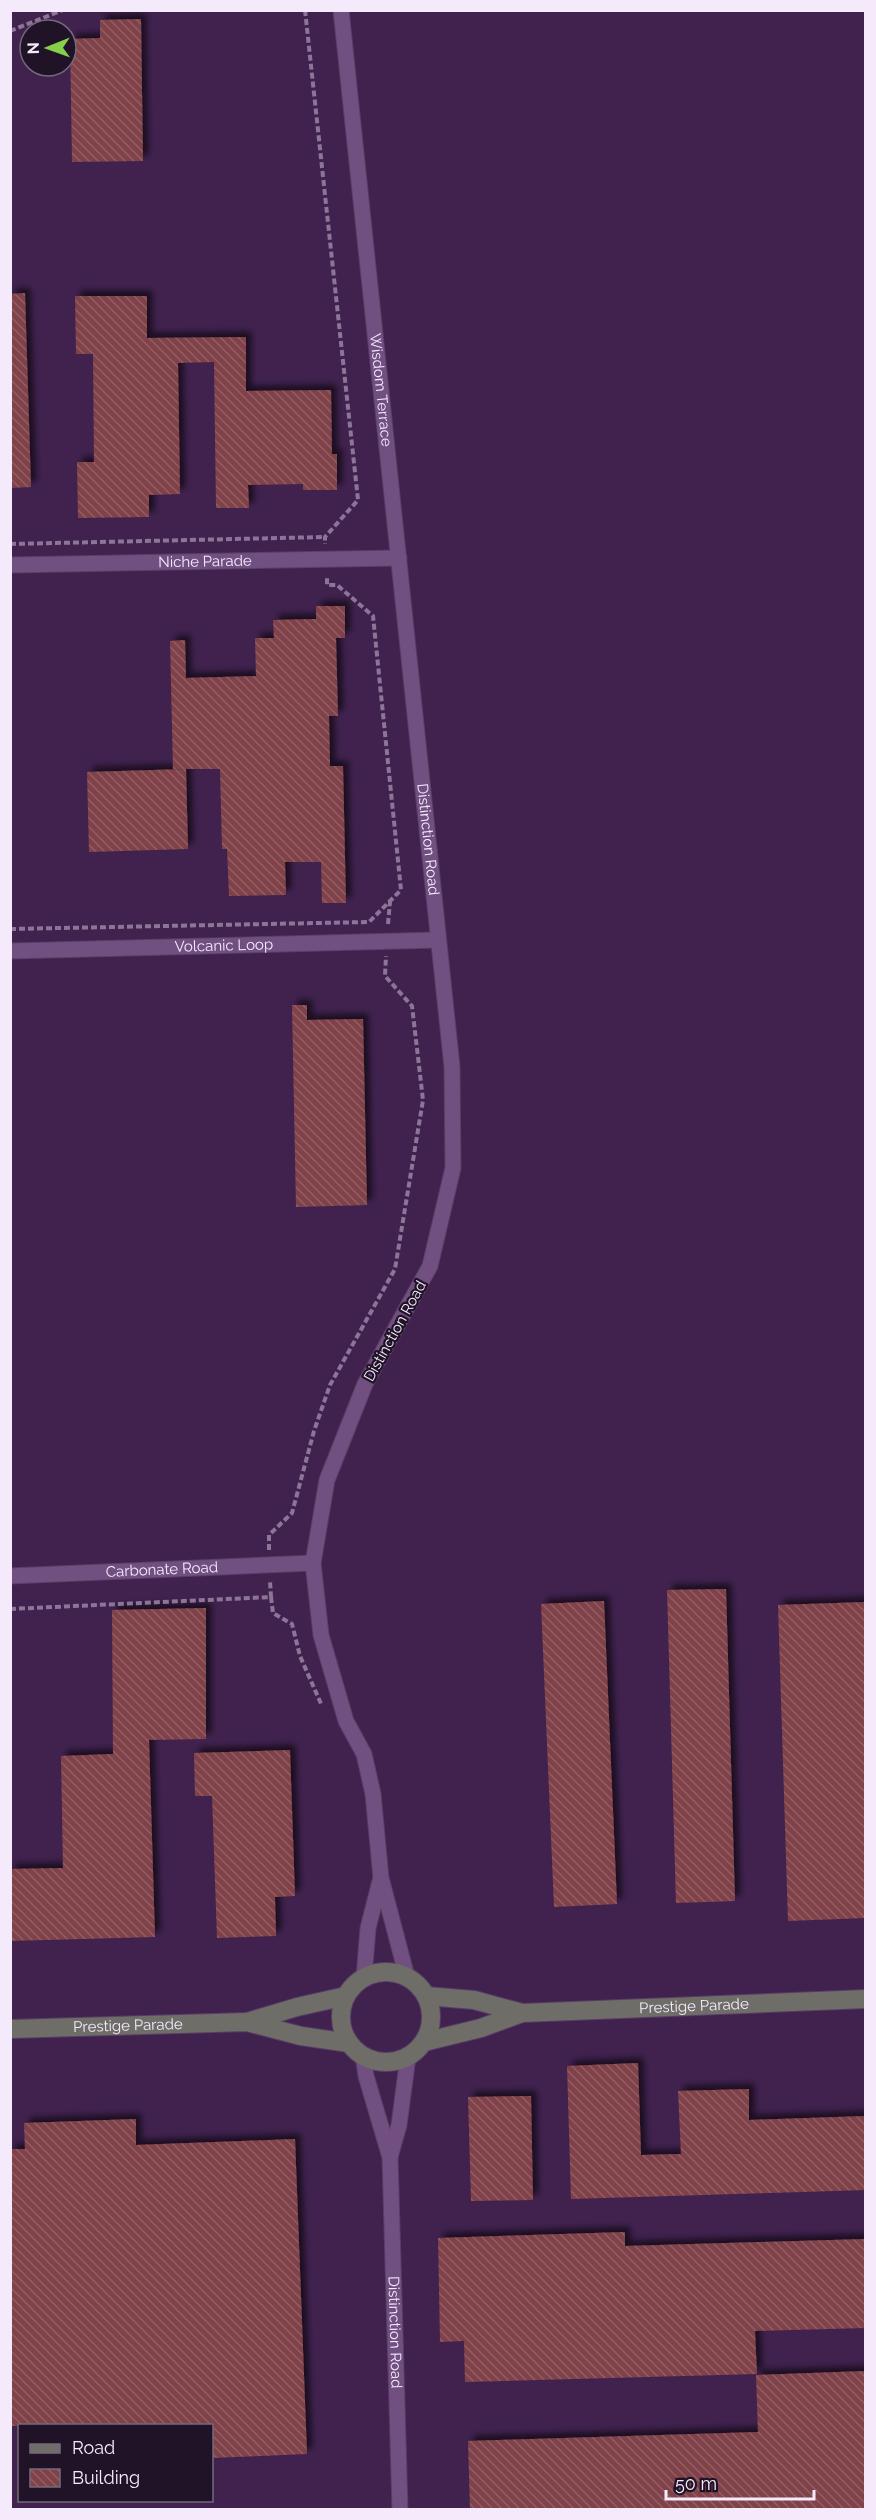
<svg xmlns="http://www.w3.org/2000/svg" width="876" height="2520" font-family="Raleway,sans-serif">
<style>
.building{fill:url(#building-back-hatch);filter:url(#shadow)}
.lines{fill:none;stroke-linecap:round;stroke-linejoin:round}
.street-casing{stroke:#583e64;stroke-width:17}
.secondary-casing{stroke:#583e64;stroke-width:20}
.path{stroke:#8c7597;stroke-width:4;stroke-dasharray:6 3;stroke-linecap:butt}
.street{stroke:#715081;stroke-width:15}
.secondary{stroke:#6f6d68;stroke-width:18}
.labels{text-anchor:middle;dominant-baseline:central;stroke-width:4.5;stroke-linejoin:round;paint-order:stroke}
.street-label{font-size:15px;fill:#f5eafc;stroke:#201327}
</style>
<defs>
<pattern id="building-back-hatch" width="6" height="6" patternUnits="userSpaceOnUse" patternTransform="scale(1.5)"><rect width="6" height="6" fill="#804249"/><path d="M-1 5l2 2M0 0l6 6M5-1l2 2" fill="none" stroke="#935d64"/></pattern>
<filter id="shadow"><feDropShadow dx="5.5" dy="-5.5" stdDeviation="3" flood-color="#0009"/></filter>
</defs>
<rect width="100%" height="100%" fill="#41224f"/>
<!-- building -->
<path class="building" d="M 141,19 L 143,161 L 72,162 L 70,39 L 100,38 L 100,20 Z
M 25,293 L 31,487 L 10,488 L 10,294 Z
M 75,296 L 147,296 L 147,338 L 246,337 L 246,391 L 331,390 L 332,454 L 337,454 L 337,490 L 303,490 L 303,484 L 248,485 L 249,508 L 216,508 L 214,362 L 178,363 L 180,494 L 149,495 L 149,517 L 78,518 L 77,462 L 94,462 L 93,354 L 76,354 Z
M 316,606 L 345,606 L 345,638 L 336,638 L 338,716 L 329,716 L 330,766 L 343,766 L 346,903 L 322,903 L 321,862 L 285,862 L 286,895 L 229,896 L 227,849 L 222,849 L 220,769 L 173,769 L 170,641 L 185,640 L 186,678 L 256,676 L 255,638 L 274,638 L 273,620 L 316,619 Z
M 186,769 L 188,849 L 89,852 L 87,772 Z
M 292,1005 L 307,1005 L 307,1020 L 363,1019 L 367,1205 L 296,1207 Z
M 726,1589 L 735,1901 L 676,1903 L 667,1590 Z
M 604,1601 L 617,1904 L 554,1907 L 541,1604 Z
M 866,1602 L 866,1918 L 788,1921 L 778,1605 Z
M 206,1608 L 206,1739 L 149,1740 L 155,1937 L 10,1941 L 10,1869 L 63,1868 L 61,1756 L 113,1754 L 112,1610 Z
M 290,1750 L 295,1896 L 275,1897 L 276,1936 L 217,1938 L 212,1796 L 195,1796 L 194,1753 Z
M 638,2063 L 641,2155 L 681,2154 L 678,2091 L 749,2089 L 749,2120 L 866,2116 L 866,2190 L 571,2199 L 567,2066 Z
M 531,2096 L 533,2200 L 471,2201 L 468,2097 Z
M 136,2119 L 136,2145 L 295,2139 L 307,2454 L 212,2458 L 212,2426 L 10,2426 L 10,2149 L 25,2149 L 24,2123 Z
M 625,2232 L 625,2246 L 866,2239 L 866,2328 L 755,2331 L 757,2374 L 465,2382 L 464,2341 L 440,2342 L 438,2238 Z
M 866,2371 L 866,2510 L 470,2510 L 468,2441 L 758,2432 L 756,2375 Z"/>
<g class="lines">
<!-- street casing -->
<g class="street-casing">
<g id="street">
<path id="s1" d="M 341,10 L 452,1067 L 453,1168 L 430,1266 L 365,1384 L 327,1480 L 313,1563 L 321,1635 L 346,1721 L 364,1754 L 373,1794 L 381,1878 L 407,1977"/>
<path id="s2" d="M 10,565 L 399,558"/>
<path id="s3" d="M 10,951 L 438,940"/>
<path id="s4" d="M 10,1576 L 313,1563"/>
<path d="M 364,1978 L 368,1928 L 380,1881"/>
<path id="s5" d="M 363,2056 L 366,2076 L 390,2157 L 400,2510"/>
<path d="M 390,2157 L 399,2125 L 408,2057"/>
</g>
</g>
<!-- secondary casing -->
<g class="secondary-casing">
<g id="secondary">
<circle cx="386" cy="2017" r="45"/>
<path id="s6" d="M 426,1996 L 474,2000 L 522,2013 L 866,1999"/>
<path d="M 247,2022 L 297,2007 L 346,1996"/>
<path id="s7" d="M 10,2029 L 247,2022 L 301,2036 L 349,2043"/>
<path d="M 424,2042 L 481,2028 L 522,2013"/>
</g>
</g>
<!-- path -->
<path class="path" d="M 305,10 L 358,500 L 325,537 L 325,544
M 10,31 L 63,10
M 10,544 L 325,537
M 388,924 L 390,902
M 10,929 L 369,922 L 401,890 L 373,616 L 337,585 L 327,585 L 327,576
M 269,1550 L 269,1535 L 292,1513 L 314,1431 L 330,1385 L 395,1269 L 423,1100 L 412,1006 L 385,976 L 386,956
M 271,1597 L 273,1613 L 292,1624 L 300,1656 L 322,1706
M 10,1609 L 271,1597 L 270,1581"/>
<!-- street -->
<use href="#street" class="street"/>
<!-- secondary -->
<use href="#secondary" class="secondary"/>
</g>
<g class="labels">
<!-- street labels -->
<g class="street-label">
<text stroke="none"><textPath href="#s1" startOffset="382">Wisdom Terrace</textPath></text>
<text stroke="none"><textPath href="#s2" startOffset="195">Niche Parade</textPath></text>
<text stroke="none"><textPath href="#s1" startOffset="834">Distinction Road</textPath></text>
<text stroke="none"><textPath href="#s3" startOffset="214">Volcanic Loop</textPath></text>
<text transform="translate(395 1331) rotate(-61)">Distinction Road</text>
<text stroke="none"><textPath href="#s4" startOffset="152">Carbonate Road</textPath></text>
<text stroke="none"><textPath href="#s6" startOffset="270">Prestige Parade</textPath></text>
<text stroke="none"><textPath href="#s7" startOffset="118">Prestige Parade</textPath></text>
<text stroke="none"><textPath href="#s5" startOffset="280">Distinction Road</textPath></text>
</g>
</g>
<!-- border -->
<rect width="876" height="2520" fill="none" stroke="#f5eafc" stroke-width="24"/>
<!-- legend -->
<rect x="18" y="2424" width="195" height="78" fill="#201327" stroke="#75697c" stroke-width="1.5"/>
<rect x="30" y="2444" width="30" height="9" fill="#6f6d68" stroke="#75697c" stroke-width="1.5"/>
<text x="72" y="2454" font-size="18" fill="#f5eafc">Road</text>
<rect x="30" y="2469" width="30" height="18" fill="url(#building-back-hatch)" stroke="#75697c" stroke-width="1.5"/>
<text x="72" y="2484" font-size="18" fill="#f5eafc">Building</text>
<!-- north arrow -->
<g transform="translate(48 48) rotate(269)"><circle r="28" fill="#201327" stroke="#75697c" stroke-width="1.5"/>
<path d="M0-4.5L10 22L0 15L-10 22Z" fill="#85cf4c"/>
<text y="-9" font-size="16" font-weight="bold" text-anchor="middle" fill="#f5eafc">N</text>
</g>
<!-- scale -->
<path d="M666 2490v9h148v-9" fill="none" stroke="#f5eafc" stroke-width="3"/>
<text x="675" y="2490" font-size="18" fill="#f5eafc" stroke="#201327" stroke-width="4.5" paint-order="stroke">50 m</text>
</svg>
